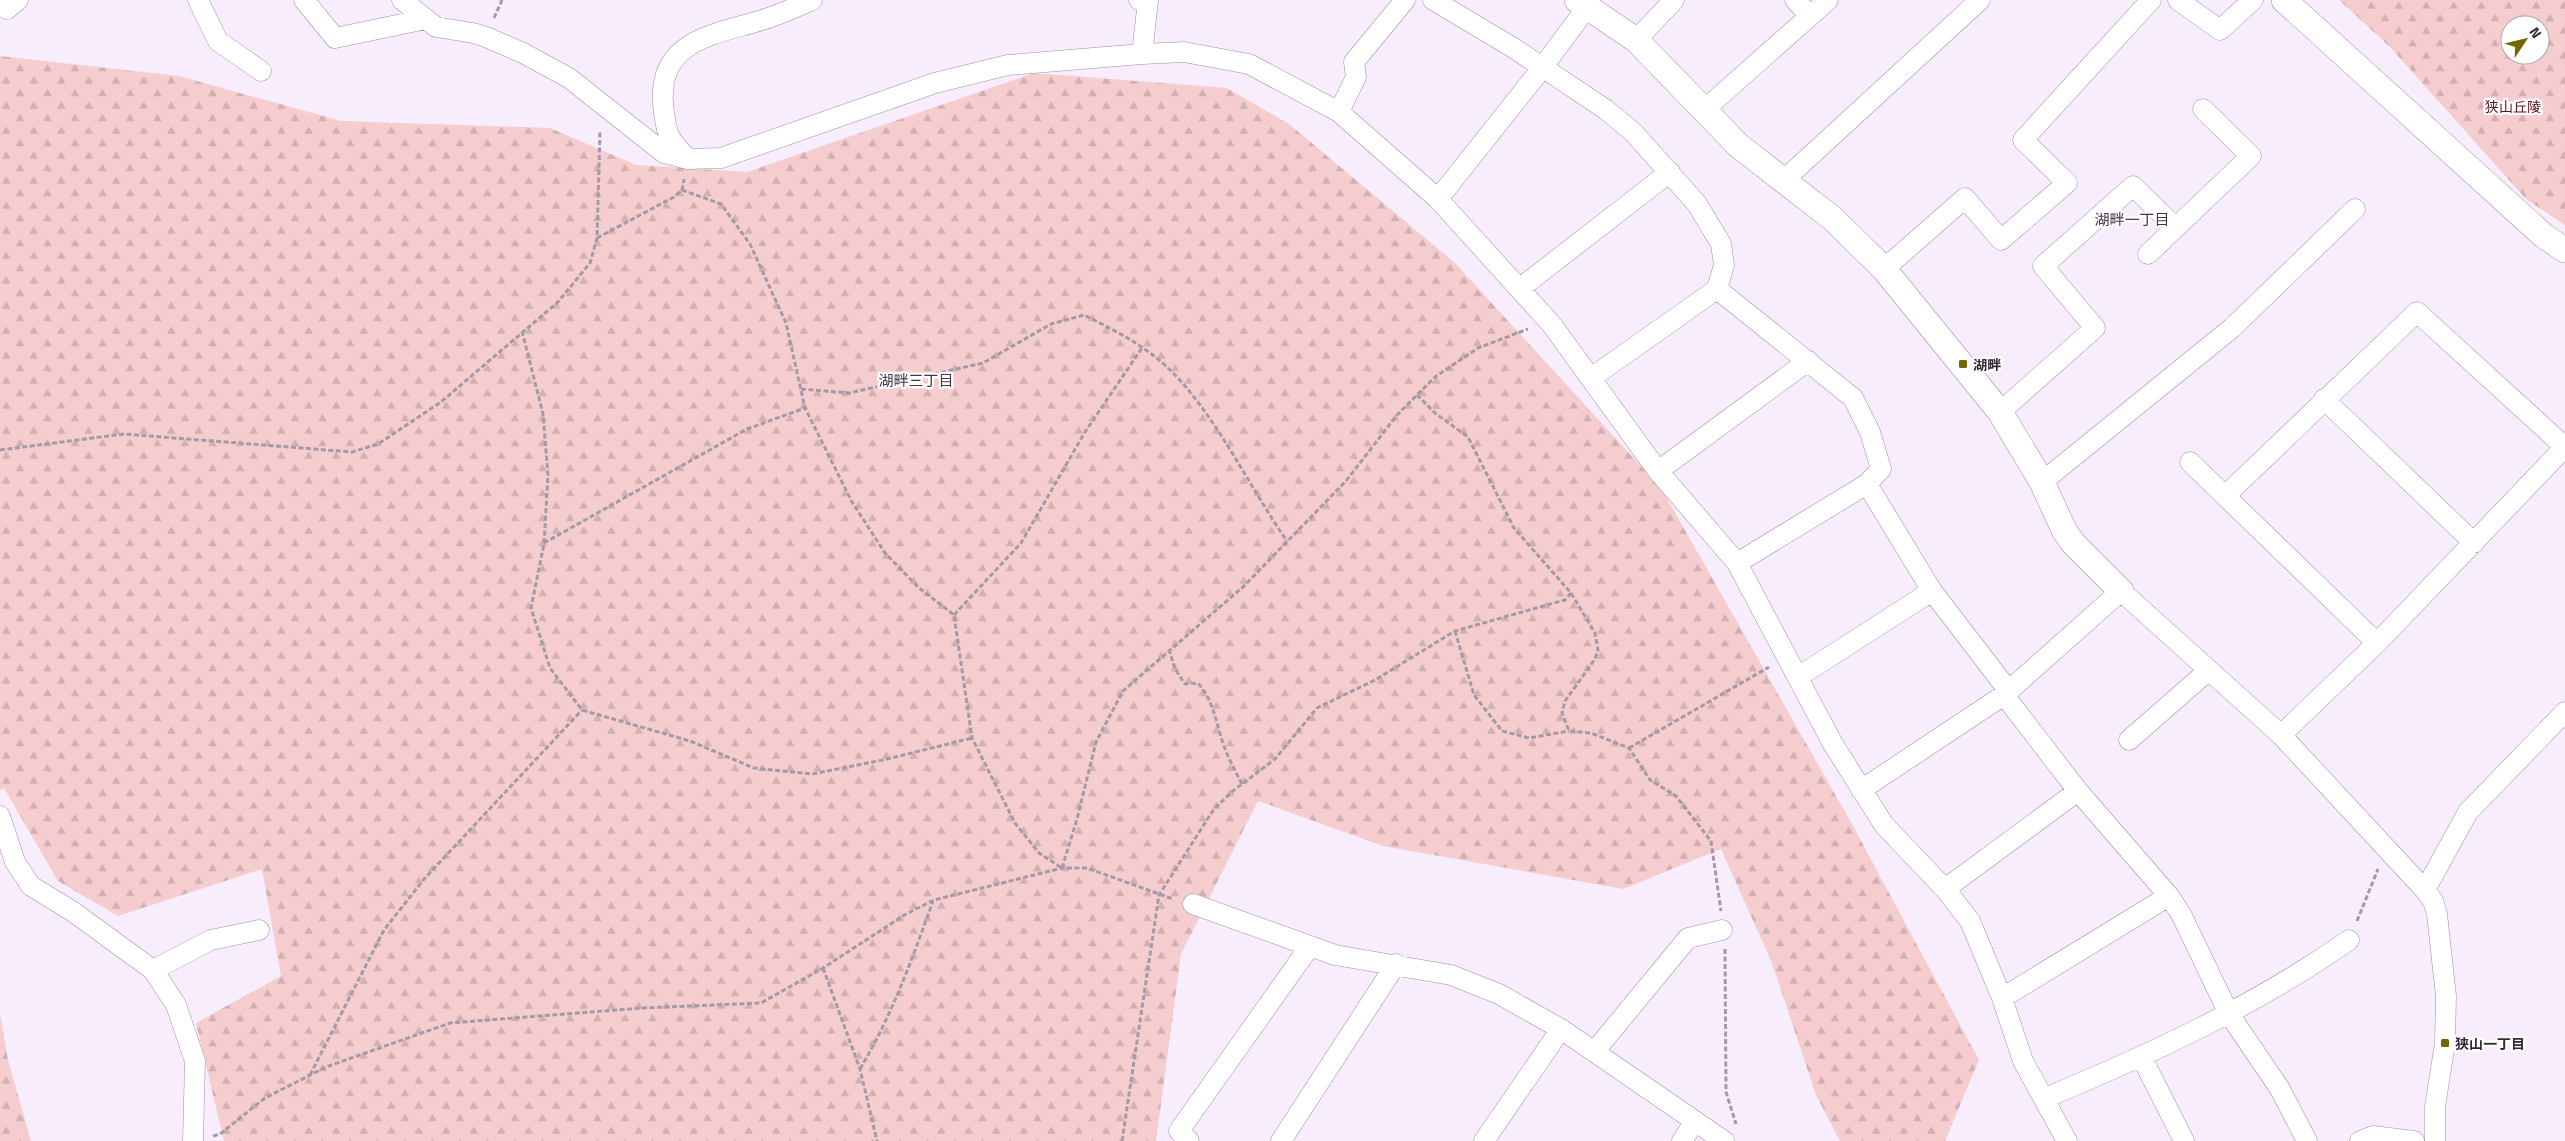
<svg xmlns="http://www.w3.org/2000/svg" width="2565" height="1141" font-family="'Titillium Web','Noto Sans JP',sans-serif">
<style>
.forest{fill:url(#forest-firs);fill-rule:evenodd}
.lines{fill:none;stroke-linecap:round;stroke-linejoin:round}
.minor-casing{stroke:#9f8da5;stroke-width:21}
.tertiary-casing{stroke:#9f8da5;stroke-width:26}
.path{stroke:#a49aa7;stroke-width:3;stroke-dasharray:5 2.5;stroke-linecap:butt}
.minor{stroke:#fff;stroke-width:20}
.tertiary{stroke:#fff;stroke-width:25}
.poi-dot{fill:#736800;stroke:#fff;stroke-width:2}
.labels{text-anchor:middle;dominant-baseline:central;stroke-width:4.5;stroke-linejoin:round;paint-order:stroke}
.park-label{font-size:14px;fill:#5c1320;stroke:#fff}
.poi-label{font-size:14px;font-weight:bold;fill:#322b35;stroke:#fff;text-anchor:start}
.neighbourhood-label{font-size:15px;fill:#443549;stroke:#fff}
</style>
<defs>
<pattern id="forest-firs" width="22" height="20" patternUnits="userSpaceOnUse" patternTransform="scale(1.25)"><rect width="22" height="20" fill="#f5cdce"/><path d="M5 1l3.5 6h-7zM16 11l3.5 6h-7z" fill="#d2b0b2"/></pattern>
</defs>
<rect width="100%" height="100%" fill="#f8edfc"/>
<!-- forest -->
<path class="forest" d="M 2339,0 L 2565,0 L 2565,225 L 2526,199 L 2390,47 ZM 2510,25 L 2540,25 L 2540,55 L 2510,55 Z
M 0,56 L 179,76 L 341,121 L 550,128 L 636,165 L 747,172 L 1034,73 L 1227,88 L 1289,124 L 1455,263 L 1661,488 L 1853,826 L 1979,1060 L 1945,1141 L 1840,1141 L 1816,1095 L 1772,963 L 1721,849 L 1623,889 L 1383,846 L 1258,801 L 1181,954 L 1156,1141 L 224,1141 L 196,1023 L 281,976 L 262,869 L 118,916 L 58,881 L 4,788 L 0,790 Z
M 0,1014 L 8,1060 L 31,1141 L 0,1141 Z"/>
<g class="lines">
<!-- minor casing -->
<g class="minor-casing">
<path id="minor" d="M 3,0 L 7,9 L 18,0
M 198,0 L 218,41 L 261,71
M 304,0 L 335,38 L 426,19
M 402,0 L 436,27 L 473,33 L 486,37 L 523,53 L 569,78 L 664,153 L 688,159 L 721,158 L 935,83 L 1008,65 L 1142,54 L 1148,1 L 1139,0
M 1433,0 L 1512,47 L 1605,109 L 1633,132 L 1697,204 L 1721,244 L 1724,265 L 1717,289 L 1591,378
M 1795,0 L 1810,16
M 2178,0 L 2220,30 L 2253,0
M 1636,40 L 1674,0
M 1142,54 L 1184,52 L 1249,64 L 1339,112 L 1438,199 L 1552,325 L 1658,471 L 1737,563 L 1833,744 L 1884,825 L 1945,889 L 1970,921 L 2002,998 L 2023,1061 L 2067,1141
M 1704,110 L 1828,0
M 1339,112 L 1356,77 L 1354,62 L 1405,0
M 687,158 C 667,138 666,133 663,104 C 658,39 715,35 762,20 C 779,15 796,7 812,0
M 1784,180 L 1980,0
M 1438,199 L 1542,68 L 1588,6
M 2148,254 L 2251,156 L 2203,109
M 1884,269 L 1965,198 L 2001,240 L 2067,183 L 2023,140 L 2151,0
M 1519,289 L 1670,172
M 1717,289 L 1853,398 L 1870,432 L 1881,469 L 1867,484 L 1737,563
M 2324,399 L 2474,543
M 2000,412 L 2095,328 L 2043,266 L 2133,186 L 2175,227
M 2190,462 L 2377,643
M 1658,471 L 1808,361
M 2042,482 L 2232,328 L 2355,209
M 1867,484 L 1932,591 L 2008,690
M 2225,496 L 2417,312 L 2565,447
M 1798,677 L 1932,591
M 2004,695 L 2078,791 L 2169,896 L 2181,914 L 2229,1014 L 2280,1089 L 2307,1141
M 2281,735 L 2377,643 L 2565,447
M 2129,740 L 2209,670
M 1861,790 L 2004,695 L 2121,591 L 2281,735 L 2425,890 L 2433,901 L 2437,914 L 2446,996 L 2445,1043 L 2435,1107 L 2435,1141
M 0,816 L 15,862 L 31,886 L 72,911 L 153,970 L 176,1005 L 195,1061 L 193,1141
M 1945,889 L 2078,791
M 2425,890 L 2468,812 L 2565,712
M 1193,904 L 1335,955 L 1451,975 L 1499,994 L 1561,1029 L 1724,1141
M 153,970 L 211,940 L 259,930
M 2002,998 L 2169,896
M 1594,1052 L 1688,938 L 1722,930
M 2142,1058 L 2184,1141
M 2045,1098 C 2151,1054 2255,1006 2349,940
M 1189,1141 L 1179,1131 L 1310,946
M 1281,1141 L 1396,964
M 1484,1141 L 1561,1029
M 1682,1141 L 1695,1121
M 2360,1141 L 2373,1136 L 2414,1141"/>
</g>
<!-- tertiary casing -->
<g class="tertiary-casing">
<path id="tertiary" d="M 1577,0 L 1636,40 L 1739,146 L 1832,218 L 1884,269 L 2000,412 L 2042,482 L 2064,530 L 2072,542 L 2121,591
M 2284,0 L 2544,236 L 2565,250"/>
</g>
<!-- path -->
<path class="path" d="M 494,18 L 502,0
M 682,190 L 721,204 L 750,244 L 786,323 L 805,408 L 852,502 L 885,553 L 918,587 L 954,615 L 972,738 L 1015,823 L 1039,853 L 1062,868
M 597,238 L 674,197 L 682,190 L 684,179
M 522,331 L 543,414 L 548,475 L 544,544 L 531,608 L 550,668 L 582,710 L 690,741 L 754,768 L 812,774 L 883,760 L 972,738
M 801,389 L 849,393 L 983,363 L 1051,324 L 1084,315 C 1114,330 1144,345 1168,368 C 1216,414 1249,487 1287,541
M 1417,395 L 1435,413 L 1468,437 L 1514,528 L 1571,593 L 1595,633 L 1598,650 L 1595,659 L 1565,701 L 1562,713 L 1569,731 L 1591,733 L 1629,748 L 1650,780 L 1676,796 L 1711,841 L 1721,911
M 0,450 L 124,434 L 352,452 L 378,444 L 441,402 L 558,302 L 590,263 L 597,238 L 600,131
M 544,543 L 747,429 L 805,408
M 954,615 L 1021,543 L 1085,432 L 1142,348
M 1455,631 L 1474,695 L 1502,731 L 1529,738 L 1569,731
M 1169,649 L 1175,669 L 1185,684 L 1198,683 C 1212,699 1215,717 1221,737 C 1226,754 1234,769 1242,784
M 1629,748 L 1769,667
M 1062,868 L 1077,819 L 1096,742 L 1123,691 L 1244,586 L 1346,481 L 1397,415 L 1435,377 L 1478,348 L 1528,329
M 2357,921 L 2378,869
M 1725,949 L 1726,1092 L 1736,1124
M 823,968 L 860,1069 L 877,1141
M 860,1069 C 893,1013 911,962 933,901
M 310,1075 L 384,930 L 425,878 L 582,710
M 213,1136 L 220,1134 L 265,1098 L 326,1067 L 450,1023 L 642,1008 L 761,1003 L 823,968 L 906,914 L 934,900 L 1062,868 L 1087,868 L 1173,899
M 1122,1141 L 1159,895 L 1214,809 L 1233,791 L 1275,759 L 1317,708 L 1375,680 L 1455,631 L 1554,603 L 1565,600 L 1571,593"/>
<!-- minor -->
<use href="#minor" class="minor"/>
<!-- tertiary -->
<use href="#tertiary" class="tertiary"/>
</g>
<!-- markers -->
<g class="poi-dot">
<rect x="1958" y="359" width="10" height="10" rx="2.5"/>
<rect x="2440" y="1038" width="10" height="10" rx="2.5"/>
</g>
<g class="labels">
<!-- park labels -->
<g class="park-label">
<text x="2513" y="106">狭山丘陵</text>
</g>
<!-- poi labels -->
<g class="poi-label">
<text x="1973" y="364">湖畔</text>
<text x="2455" y="1043">狭山一丁目</text>
</g>
<!-- neighbourhood labels -->
<g class="neighbourhood-label">
<text x="2132" y="219">湖畔一丁目</text>
<text x="916" y="380">湖畔三丁目</text>
</g>
</g>
<!-- north arrow -->
<g transform="translate(2525 40) rotate(55)"><circle r="24" fill="#ffffff" stroke="#adaaae"/>
<path d="M0-4L9 19L0 12L-9 19Z" fill="#736800"/>
<text y="-8" font-size="14" font-weight="bold" text-anchor="middle" fill="#322b35">N</text>
</g>
</svg>
